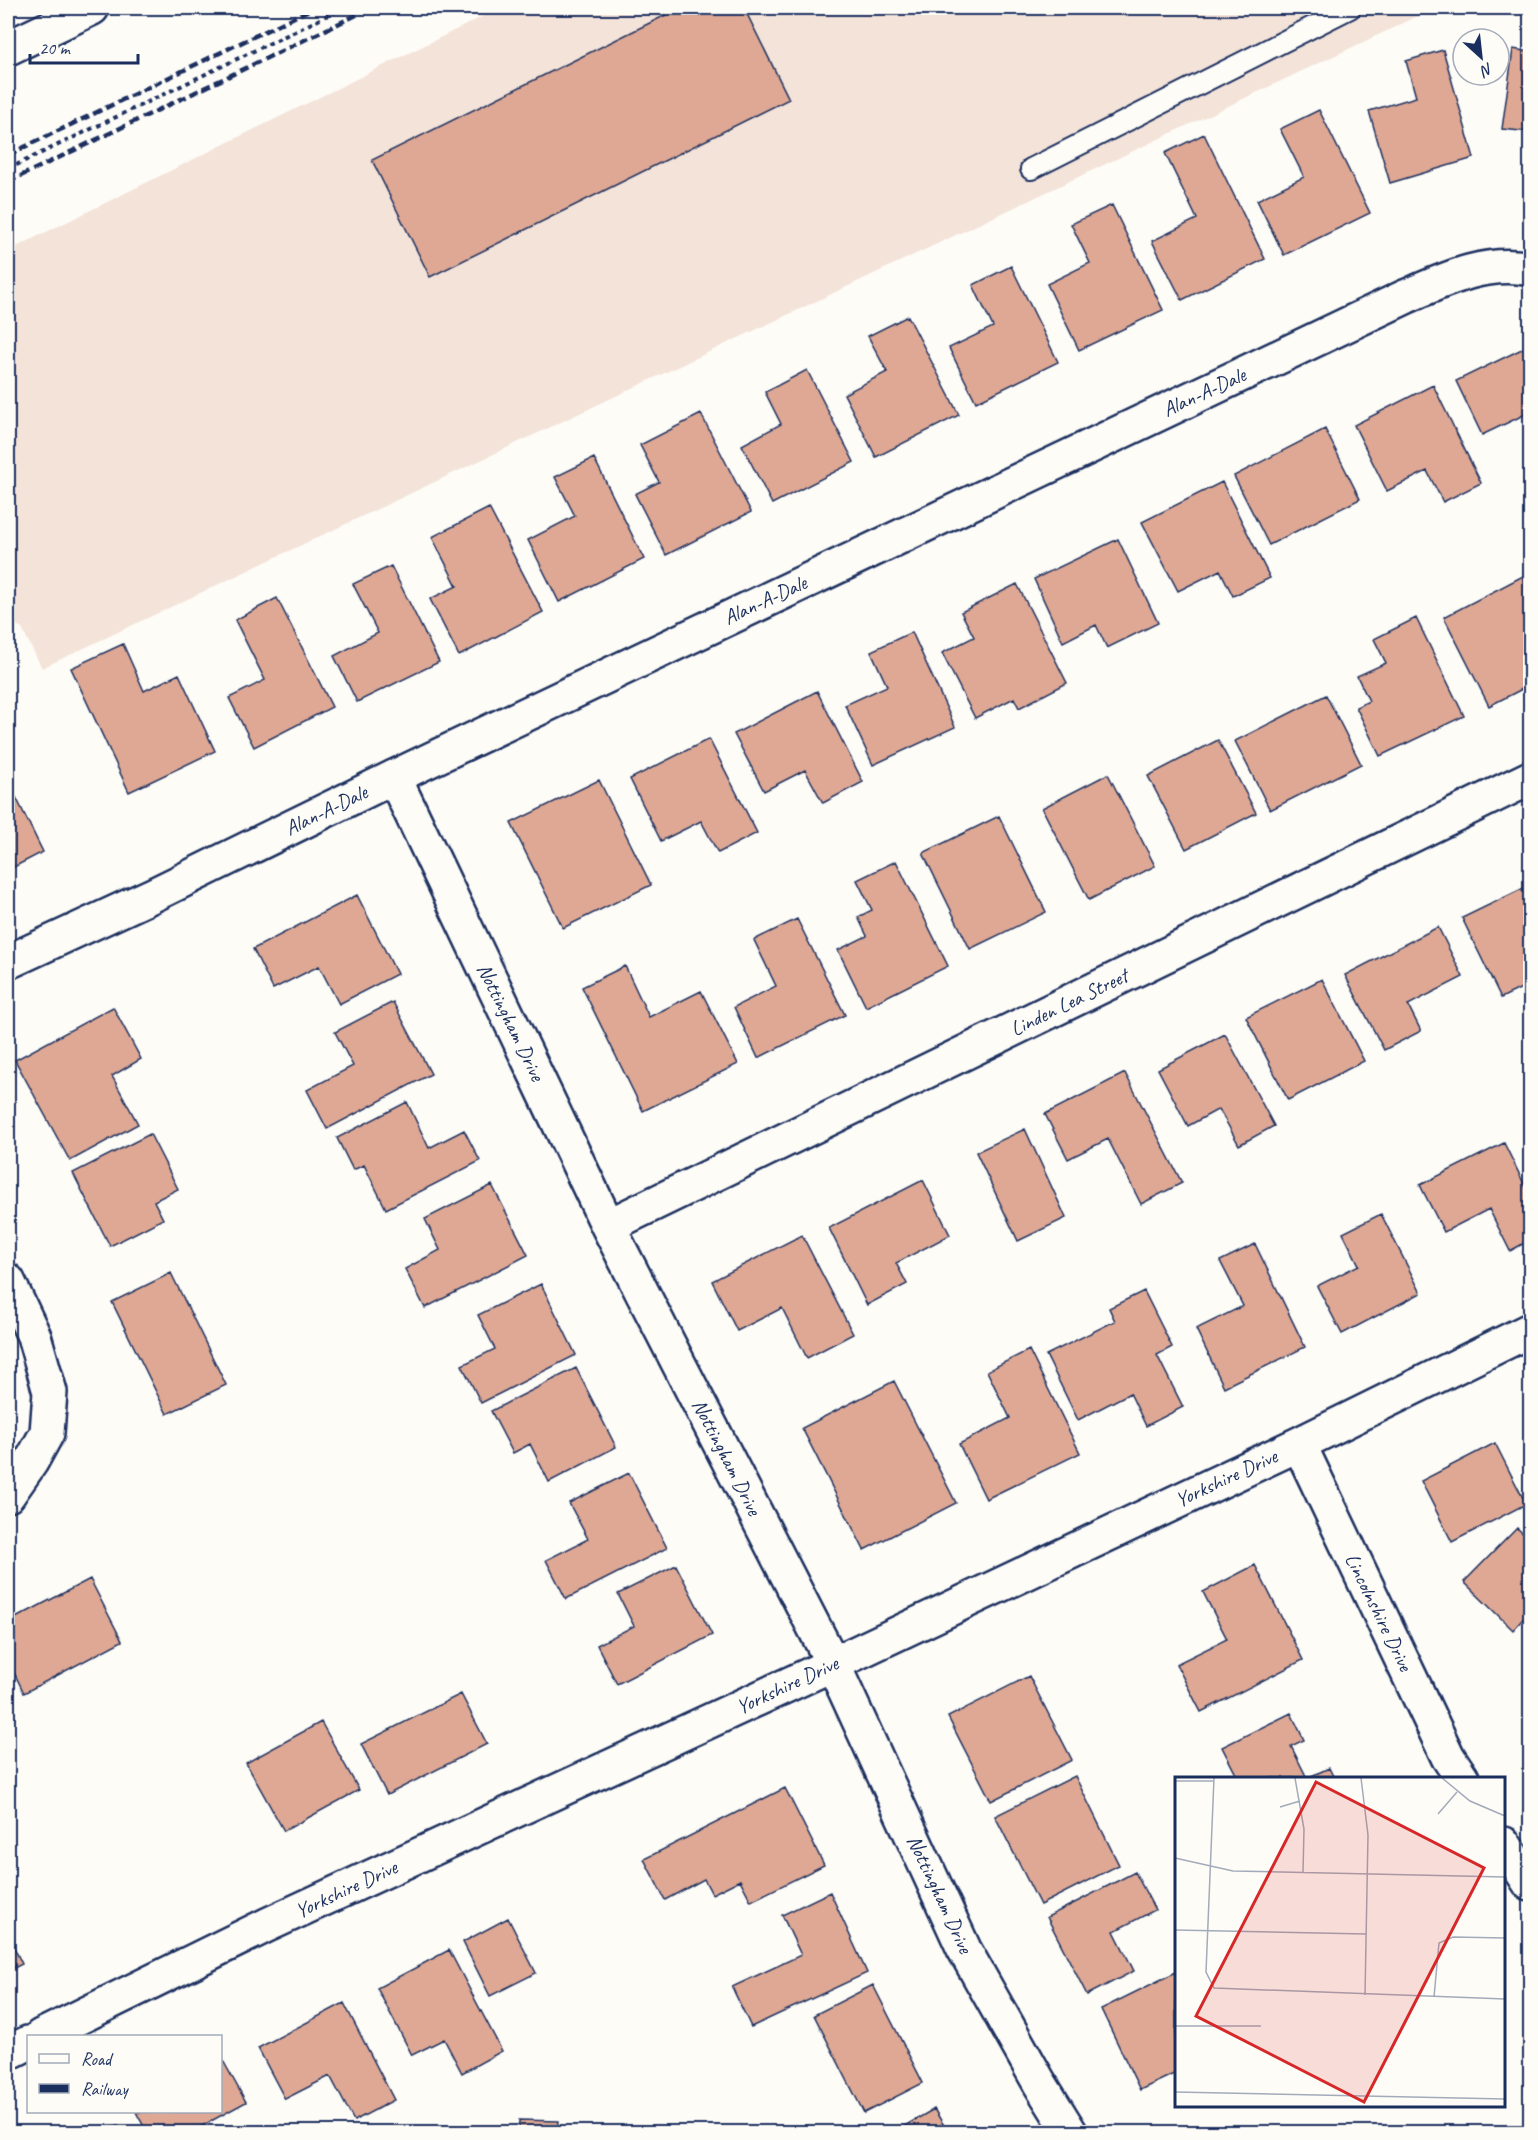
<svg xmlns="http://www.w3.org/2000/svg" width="1538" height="2140" font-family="Caveat,sans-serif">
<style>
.built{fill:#f4e3d9}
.building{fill:#dea894;stroke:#1b2f5e;stroke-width:1.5}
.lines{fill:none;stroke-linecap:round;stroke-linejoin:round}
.lane-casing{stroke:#1b2f5e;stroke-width:24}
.street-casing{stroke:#1b2f5e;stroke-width:38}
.secondary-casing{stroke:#1b2f5e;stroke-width:38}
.path{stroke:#1b2f5e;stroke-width:4;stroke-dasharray:4.5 4.5;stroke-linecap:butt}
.lane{stroke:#fdfcf7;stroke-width:20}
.street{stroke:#fdfcf7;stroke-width:33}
.secondary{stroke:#fdfcf7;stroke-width:33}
.rail{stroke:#1b2f5e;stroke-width:4.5;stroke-dasharray:9 4.5;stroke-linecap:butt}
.labels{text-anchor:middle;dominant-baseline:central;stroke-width:6;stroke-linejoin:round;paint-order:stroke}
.street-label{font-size:21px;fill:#1b2f5e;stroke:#fdfcf7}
.inset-road{fill:none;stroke:#a3aaba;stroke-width:1.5}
.view{fill:#d62828;fill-opacity:0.15;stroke:#d62828;stroke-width:3}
.inset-edge{fill:none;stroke:#1b2f5e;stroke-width:3}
</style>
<rect width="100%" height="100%" fill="#fdfcf7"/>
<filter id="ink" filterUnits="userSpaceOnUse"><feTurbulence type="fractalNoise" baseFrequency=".0167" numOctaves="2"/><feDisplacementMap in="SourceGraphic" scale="12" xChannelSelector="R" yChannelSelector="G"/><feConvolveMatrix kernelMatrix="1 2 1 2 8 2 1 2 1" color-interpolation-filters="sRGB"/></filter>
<g filter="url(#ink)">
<!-- built -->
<path class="built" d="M 500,8 L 1435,8 L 42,668 L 21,627 L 8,622 L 8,251 Z"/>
<!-- building -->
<path class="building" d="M 680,8 L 744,8 L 789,99 L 430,277 L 372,160 Z
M 1513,49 L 1530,52 L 1530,132 L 1502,129 Z
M 1443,50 L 1474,158 L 1390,183 L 1369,111 L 1416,97 L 1406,61 Z
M 1319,110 L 1370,213 L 1284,255 L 1257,200 L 1304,177 L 1280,129 Z
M 1204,134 L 1265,259 L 1182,300 L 1152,241 L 1197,219 L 1165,153 Z
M 1112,205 L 1163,310 L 1079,350 L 1047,284 L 1090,263 L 1071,224 Z
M 1011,266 L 1058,362 L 976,402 L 949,348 L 993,327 L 973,285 Z
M 908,316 L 959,415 L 876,457 L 844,394 L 887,372 L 868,336 Z
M 1530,345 L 1530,412 L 1482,435 L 1456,381 Z
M 807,370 L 854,462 L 772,504 L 742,445 L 781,424 L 765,392 Z
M 1433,385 L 1481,483 L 1443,502 L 1427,471 L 1387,491 L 1354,425 Z
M 701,414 L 751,512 L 666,555 L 635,494 L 659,482 L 640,445 Z
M 1325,429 L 1360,499 L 1269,545 L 1234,476 Z
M 594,458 L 644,559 L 559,602 L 528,540 L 575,516 L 555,477 Z
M 1222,482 L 1270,578 L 1233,596 L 1220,570 L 1178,591 L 1142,522 Z
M 489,508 L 543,612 L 459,656 L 430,599 L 457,586 L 432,537 Z
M 1118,539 L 1158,623 L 1107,648 L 1096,625 L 1063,642 L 1034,579 Z
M 391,566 L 439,662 L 357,702 L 334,656 L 378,633 L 353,584 Z
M 1523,576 L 1530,591 L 1530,685 L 1489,706 L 1444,617 Z
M 1017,584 L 1067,683 L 1019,708 L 1014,698 L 975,718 L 942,653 L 974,637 L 961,612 Z
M 277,598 L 332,707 L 254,747 L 229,698 L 265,680 L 235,620 Z
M 1416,618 L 1464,716 L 1380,756 L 1356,707 L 1369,701 L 1357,676 L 1386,663 L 1374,639 Z
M 912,632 L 955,727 L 873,765 L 845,705 L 887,686 L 871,651 Z
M 123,644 L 144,691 L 179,674 L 215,751 L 129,792 L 71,668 Z
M 817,691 L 863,782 L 823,803 L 805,770 L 764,791 L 734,734 Z
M 1326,695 L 1361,764 L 1270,810 L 1235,741 Z
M 709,739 L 757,833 L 718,853 L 701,821 L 661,841 L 630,779 Z
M 1218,740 L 1256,813 L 1186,849 L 1148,776 Z
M 1108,774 L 1155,866 L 1089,900 L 1042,808 Z
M 599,780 L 651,885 L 563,928 L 511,823 Z
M 8,781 L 43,852 L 8,870 Z
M 999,816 L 1046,912 L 970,949 L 923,853 Z
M 896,861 L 948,966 L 866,1007 L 838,950 L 867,936 L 858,917 L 872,910 L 857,880 Z
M 1530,885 L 1530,984 L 1501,998 L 1462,918 Z
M 357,895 L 397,974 L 339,1004 L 319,966 L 273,989 L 253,949 Z
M 797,919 L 845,1015 L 758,1058 L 734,1007 L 776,986 L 754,940 Z
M 1438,927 L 1463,977 L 1408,1005 L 1421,1031 L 1384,1050 L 1345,975 Z
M 625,966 L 649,1017 L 701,991 L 738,1064 L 643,1111 L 582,987 Z
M 1322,979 L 1364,1061 L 1288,1100 L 1246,1017 Z
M 393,1002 L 431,1074 L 327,1129 L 307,1090 L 353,1066 L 335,1032 Z
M 113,1007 L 141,1059 L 112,1076 L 138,1124 L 70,1161 L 15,1060 Z
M 1225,1034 L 1274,1126 L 1239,1145 L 1219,1109 L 1188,1126 L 1158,1069 Z
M 1125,1073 L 1182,1183 L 1141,1204 L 1108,1139 L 1068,1159 L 1045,1114 Z
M 407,1102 L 429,1148 L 464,1130 L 480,1161 L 386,1209 L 364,1165 L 353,1170 L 337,1138 Z
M 1025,1129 L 1066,1218 L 1018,1241 L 976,1152 Z
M 150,1134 L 178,1189 L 154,1201 L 163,1219 L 110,1246 L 73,1173 Z
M 1504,1143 L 1530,1196 L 1530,1240 L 1510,1251 L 1489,1209 L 1444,1232 L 1420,1185 Z
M 923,1180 L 950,1235 L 896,1263 L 907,1284 L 867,1305 L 829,1228 Z
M 492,1185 L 528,1255 L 425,1308 L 405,1269 L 440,1250 L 425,1219 Z
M 1381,1214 L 1421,1293 L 1342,1334 L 1317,1286 L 1359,1265 L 1343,1233 Z
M 802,1235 L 853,1334 L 807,1358 L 782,1308 L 737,1331 L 712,1281 Z
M 1255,1244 L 1305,1347 L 1224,1387 L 1196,1329 L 1243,1306 L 1220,1261 Z
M 171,1273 L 226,1385 L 167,1414 L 112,1302 Z
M 541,1284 L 576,1355 L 481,1403 L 462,1365 L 495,1349 L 478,1315 Z
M 1144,1291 L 1172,1347 L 1157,1355 L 1183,1407 L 1146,1426 L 1130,1393 L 1078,1420 L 1046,1355 L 1115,1321 L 1109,1308 Z
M 1029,1350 L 1080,1453 L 986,1499 L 959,1444 L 1010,1418 L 987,1371 Z
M 576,1368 L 616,1447 L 549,1482 L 530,1444 L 513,1453 L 491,1411 Z
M 894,1381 L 956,1503 L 864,1550 L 802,1428 Z
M 1495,1443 L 1526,1504 L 1452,1542 L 1421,1481 Z
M 629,1473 L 667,1548 L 566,1599 L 546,1560 L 588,1539 L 569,1503 Z
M 1517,1528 L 1530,1540 L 1530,1578 L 1526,1583 L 1530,1587 L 1530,1611 L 1513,1630 L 1464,1582 Z
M 676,1565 L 712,1635 L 617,1684 L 597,1645 L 634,1626 L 618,1594 Z
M 1255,1565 L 1303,1660 L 1201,1712 L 1176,1664 L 1227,1639 L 1203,1592 Z
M 90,1579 L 122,1641 L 24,1693 L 8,1660 L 8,1622 Z
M 1029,1676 L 1072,1760 L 991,1801 L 948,1717 Z
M 461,1694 L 487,1744 L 387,1795 L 361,1744 Z
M 1291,1713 L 1304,1740 L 1291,1746 L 1307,1778 L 1238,1778 L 1222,1747 Z
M 321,1722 L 359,1790 L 284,1831 L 246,1763 Z
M 1329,1768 L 1334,1778 L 1307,1778 Z
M 1075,1776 L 1119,1865 L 1040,1905 L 995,1816 Z
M 785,1788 L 824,1865 L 751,1901 L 740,1880 L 712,1894 L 704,1879 L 665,1900 L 644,1859 Z
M 1135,1872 L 1155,1910 L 1114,1931 L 1134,1971 L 1087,1995 L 1047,1917 Z
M 830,1892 L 867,1973 L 751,2027 L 732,1987 L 801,1955 L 782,1915 Z
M 508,1918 L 536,1973 L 490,1996 L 463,1942 Z
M 8,1935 L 22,1964 L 8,1971 Z
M 449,1950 L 502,2051 L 462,2073 L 444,2039 L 412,2055 L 377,1988 Z
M 1176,1972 L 1176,2073 L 1140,2090 L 1101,2009 Z
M 873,1985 L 923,2083 L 864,2113 L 814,2015 Z
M 344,2003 L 394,2100 L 354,2121 L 330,2076 L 285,2099 L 258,2048 Z
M 221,2057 L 246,2102 L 191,2132 L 147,2132 L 136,2112 L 220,2112 Z
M 934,2109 L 948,2132 L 894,2132 Z
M 519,2120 L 558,2121 L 557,2132 L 519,2132 Z
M 118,2125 L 122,2132 L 104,2132 Z"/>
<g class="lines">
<!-- lane casing -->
<g class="lane-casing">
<path id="lane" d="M 1031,169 L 1350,8"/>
</g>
<!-- street casing -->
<g class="street-casing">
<path id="street" d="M 394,777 L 608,1226 L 833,1664 L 964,1949 L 1039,2082 L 1070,2132
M 8,962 L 151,896 L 394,777 L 1405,297 C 1444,280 1487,259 1530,269
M 608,1226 L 1530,778
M 8,1281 L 34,1336 L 50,1392 L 47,1433 L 31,1462 L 8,1495
M 1299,1444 L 1448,1757 L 1462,1778
M 1504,1844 L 1530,1884
M 41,2036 L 267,1925 L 833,1664 L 1299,1444 L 1530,1330
M 8,2053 L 28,2043"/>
</g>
<!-- secondary casing -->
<g class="secondary-casing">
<path id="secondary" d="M 8,48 L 92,8"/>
</g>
<!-- path -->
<path class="path" d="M 8,169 L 343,8"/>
<!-- lane -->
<use href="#lane" class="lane"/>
<!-- street -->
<use href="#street" class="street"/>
<!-- secondary -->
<use href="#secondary" class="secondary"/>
<!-- rail -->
<path class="rail" d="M 8,155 L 313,8
M 8,182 L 371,8"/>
</g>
</g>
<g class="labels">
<!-- street labels -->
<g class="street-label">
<text transform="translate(1204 392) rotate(-25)">Alan-A-Dale</text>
<text transform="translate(765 600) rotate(-25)">Alan-A-Dale</text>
<text transform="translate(326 810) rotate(-26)">Alan-A-Dale</text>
<text transform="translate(1069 1002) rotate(-26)">Linden Lea Street</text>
<text transform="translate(511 1022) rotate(64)">Nottingham Drive</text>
<text transform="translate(727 1457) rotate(63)">Nottingham Drive</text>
<text transform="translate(1226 1478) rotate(-25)">Yorkshire Drive</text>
<text transform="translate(1379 1612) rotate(64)">Lincolnshire Drive</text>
<text transform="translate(787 1685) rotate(-25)">Yorkshire Drive</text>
<text transform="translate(346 1889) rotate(-25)">Yorkshire Drive</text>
<text transform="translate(940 1894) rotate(65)">Nottingham Drive</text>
</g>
</g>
<!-- overview -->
<g transform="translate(1175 1777)">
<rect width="330" height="330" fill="#fdfcf7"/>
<path class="inset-road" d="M 39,1 L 31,195 L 39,211 L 330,222M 120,1 L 129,52 L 128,95M 186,1 L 193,58 L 190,218M 267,1 L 295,24 L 330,39M 0,4 L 38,4M 105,30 L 125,24M 263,37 L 282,15M 0,81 L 58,94 L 330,100M 0,153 L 191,157M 259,220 L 264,166 L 278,160 L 330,161M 0,249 L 86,249M 0,315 L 330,322"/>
<path class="view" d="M 141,5 L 309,91 L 189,325 L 21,239 Z"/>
<rect width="330" height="330" class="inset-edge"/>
</g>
<!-- margin -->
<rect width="1538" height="2140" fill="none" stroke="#fdfcf7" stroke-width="30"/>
<rect x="15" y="15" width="1508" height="2110" fill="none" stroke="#1b2f5e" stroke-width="2" filter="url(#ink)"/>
<!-- legend -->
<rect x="27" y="2035" width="195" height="78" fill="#fdfcf7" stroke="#a3aaba" stroke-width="1.5"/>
<rect x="39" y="2054" width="30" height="9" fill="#fdfcf7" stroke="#a3aaba" stroke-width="1.5"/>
<text x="81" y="2065" font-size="18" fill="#1b2f5e">Road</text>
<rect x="39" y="2084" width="30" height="9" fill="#1b2f5e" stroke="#a3aaba" stroke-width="1.5"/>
<text x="81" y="2095" font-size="18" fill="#1b2f5e">Railway</text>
<!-- north arrow -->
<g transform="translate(1481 57) rotate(153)"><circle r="28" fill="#fdfcf7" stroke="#a3aaba" stroke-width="1.5"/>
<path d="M0-4.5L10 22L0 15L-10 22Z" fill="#1b2f5e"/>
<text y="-9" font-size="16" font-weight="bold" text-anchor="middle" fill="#1b2f5e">N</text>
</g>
<!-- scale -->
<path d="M30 54v9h108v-9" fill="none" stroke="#1b2f5e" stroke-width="3"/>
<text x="39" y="54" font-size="18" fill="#1b2f5e" stroke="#fdfcf7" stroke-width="4.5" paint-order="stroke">20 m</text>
</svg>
